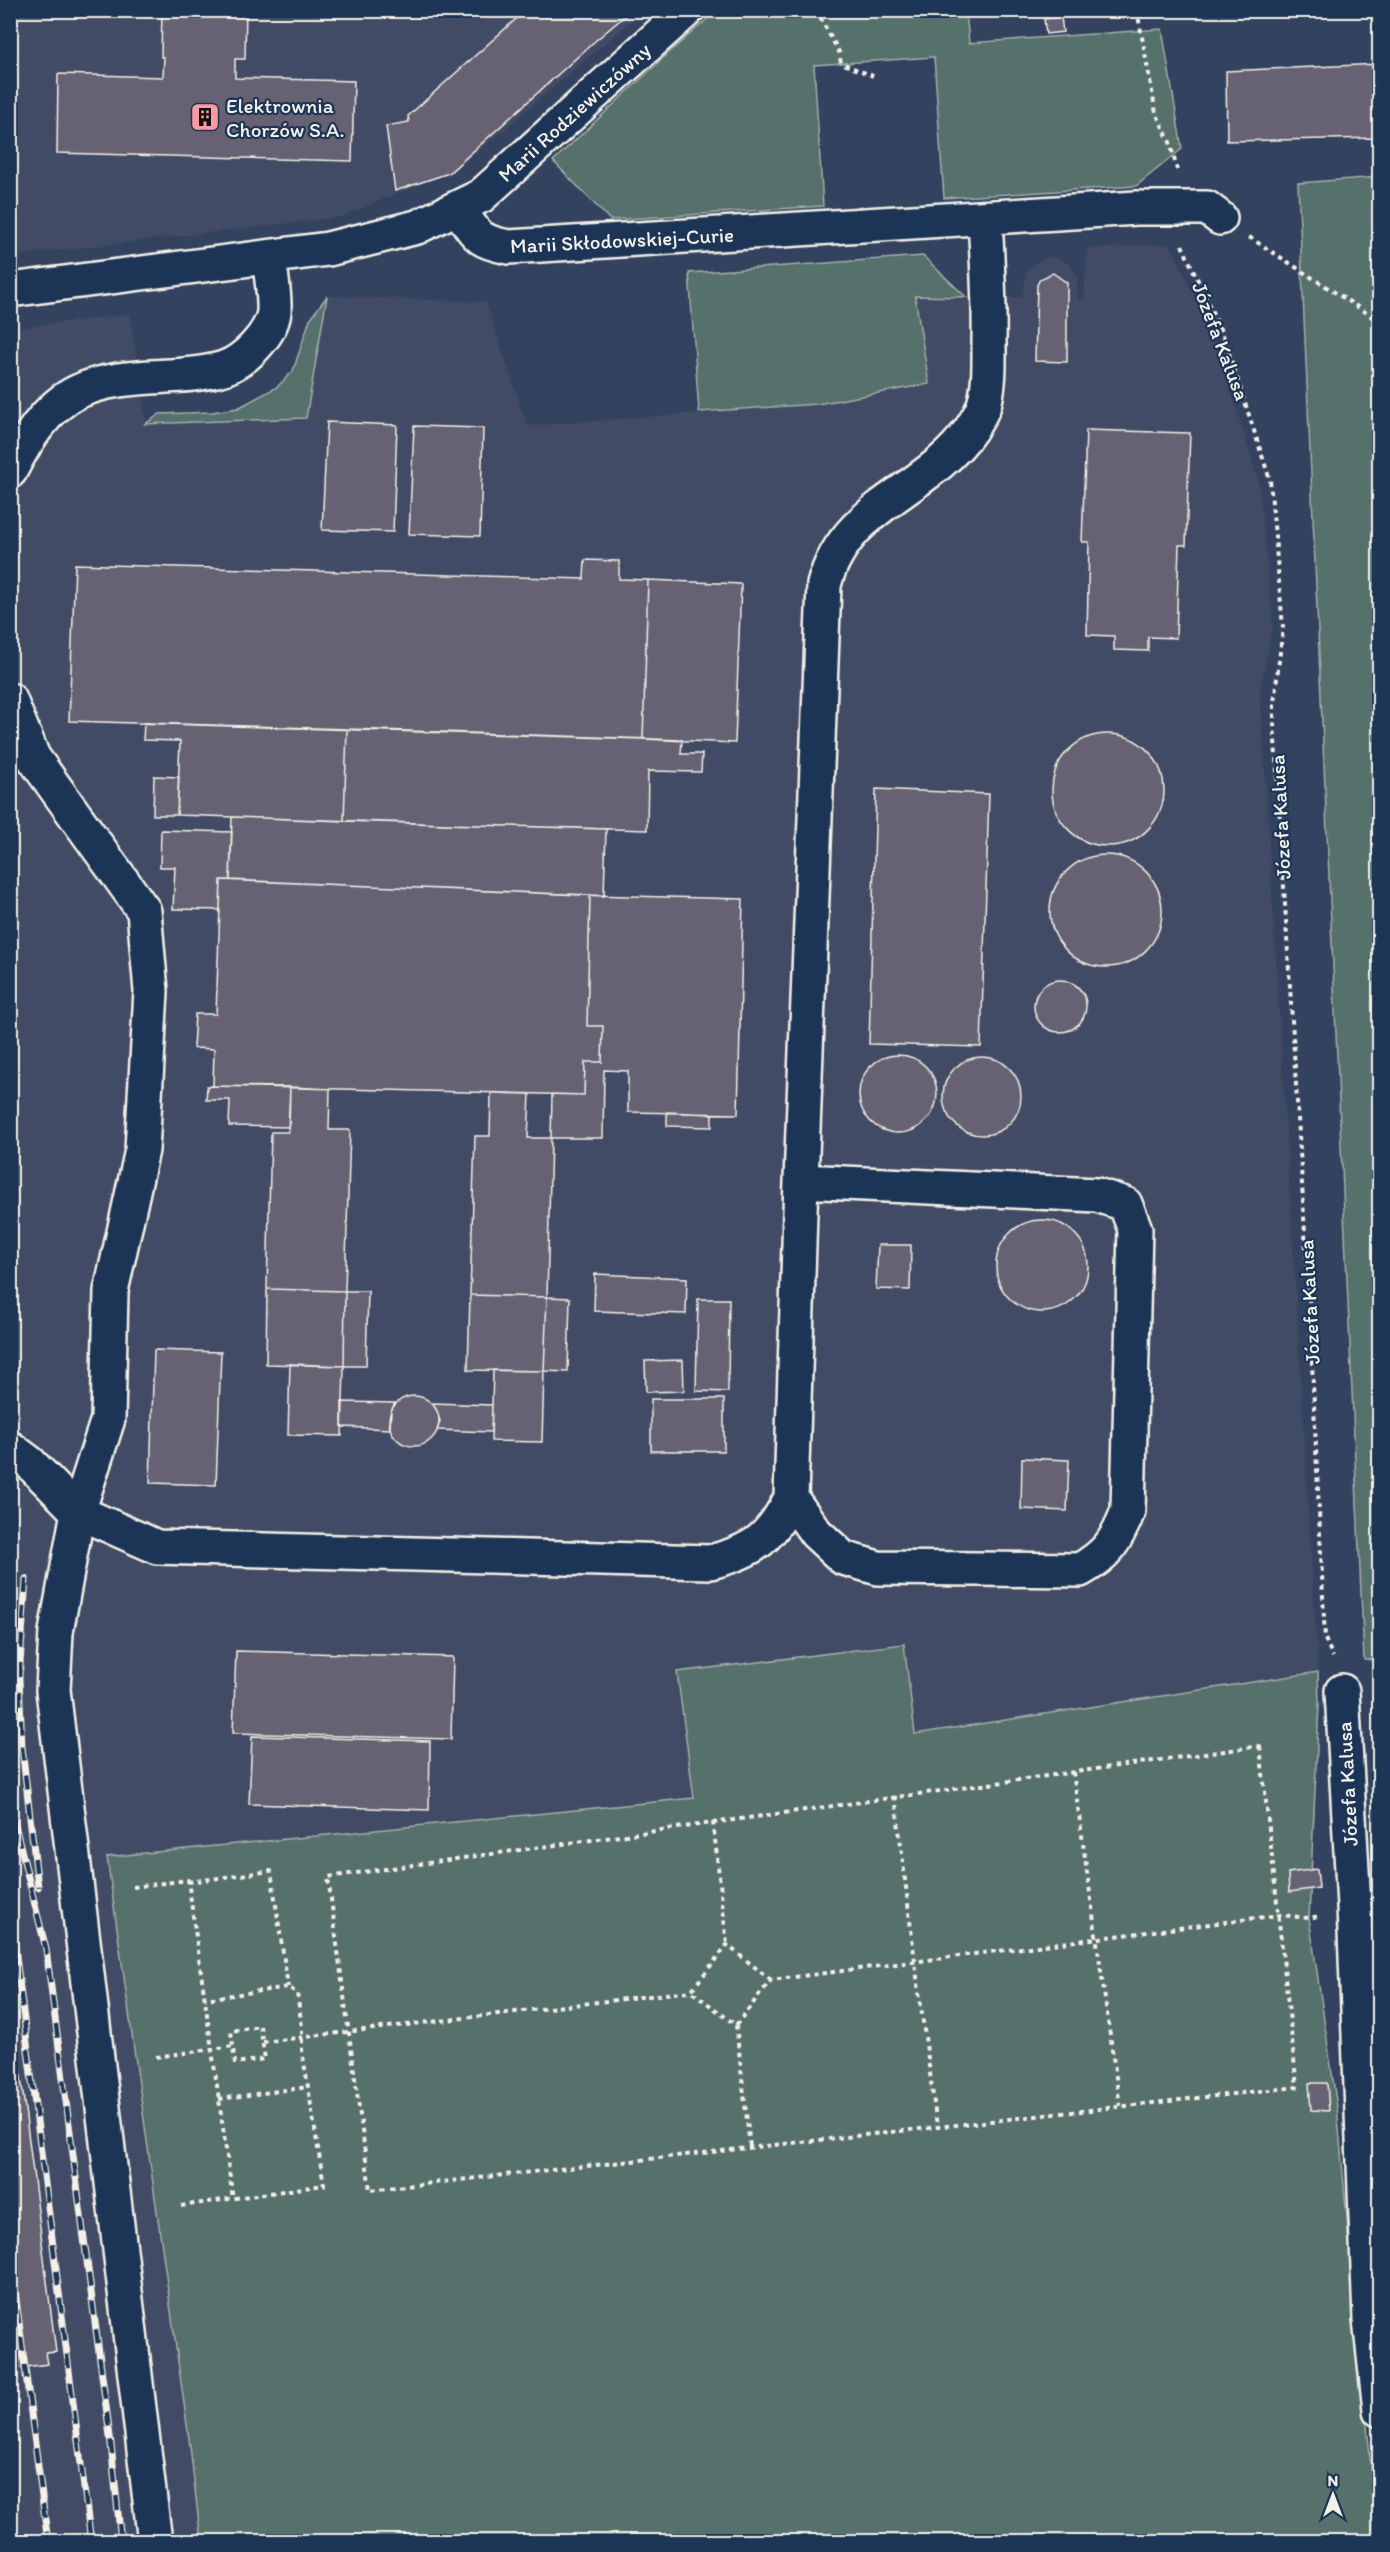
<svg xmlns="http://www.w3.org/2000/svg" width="1390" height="2552" font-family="Itim,sans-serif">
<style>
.built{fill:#424c65}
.green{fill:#566f6c;stroke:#a5b0aa;stroke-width:1.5}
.building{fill:#666273;stroke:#f4f1e8;stroke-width:1.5}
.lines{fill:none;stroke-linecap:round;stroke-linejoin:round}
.minor-casing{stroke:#f4f1e8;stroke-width:38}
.path{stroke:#f4f1e8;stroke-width:4;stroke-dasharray:4.5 4.5;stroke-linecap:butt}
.minor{stroke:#1d3557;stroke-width:33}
.rail-casing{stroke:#f4f1e8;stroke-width:7}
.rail{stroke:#1d3557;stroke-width:4.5;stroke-dasharray:14;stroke-linecap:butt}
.labels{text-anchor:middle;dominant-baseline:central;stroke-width:4.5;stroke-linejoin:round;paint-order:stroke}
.poi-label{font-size:21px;fill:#f4f1e8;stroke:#1d3557;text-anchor:start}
.street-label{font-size:21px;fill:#f4f1e8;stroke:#1d3557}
</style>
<rect width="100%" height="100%" fill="#33425f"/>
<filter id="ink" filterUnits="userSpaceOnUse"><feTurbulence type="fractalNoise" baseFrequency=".0167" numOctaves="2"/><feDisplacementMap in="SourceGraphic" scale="12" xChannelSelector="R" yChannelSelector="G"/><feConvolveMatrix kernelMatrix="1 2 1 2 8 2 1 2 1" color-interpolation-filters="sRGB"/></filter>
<g filter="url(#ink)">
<!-- built -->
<path class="built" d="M 10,11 L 643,11 L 460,167 L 341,217 L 11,256 Z
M 1170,244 L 1215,340 L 1259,483 L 1273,625 L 1260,690 L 1318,1672 L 915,1734 L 904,1644 L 677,1672 L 694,1798 L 107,1857 L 190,2446 L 201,2541 L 11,2541 L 10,329 L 130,314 L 146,424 L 306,418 L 327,296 L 486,302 L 527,426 L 817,404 L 929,384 L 915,296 L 1022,298 L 1027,270 L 1035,263 L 1050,257 L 1061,259 L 1070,265 L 1077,275 L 1078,299 L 1084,300 L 1087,249 Z"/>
<!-- green -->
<path class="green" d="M 718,10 L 966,11 L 969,43 L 1162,29 L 1182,149 L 1136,186 L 944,198 L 934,57 L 814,65 L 823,206 L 610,220 L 553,161 L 674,48 Z
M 1379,177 L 1380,1659 L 1364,1660 L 1298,183 Z
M 923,256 L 966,297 L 915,296 L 929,384 L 817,404 L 699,412 L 689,273 Z
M 327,296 L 306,418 L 145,424 L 160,414 L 212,412 L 238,408 L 277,387 L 293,371 L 310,319 Z
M 904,1644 L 915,1734 L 1318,1672 L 1319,1705 L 1309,1918 L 1337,2107 L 1357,2332 L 1379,2541 L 201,2541 L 190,2446 L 107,1857 L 694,1798 L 677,1672 Z"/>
<!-- building -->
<path class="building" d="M 162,10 L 246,10 L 245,59 L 235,59 L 235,78 L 354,81 L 352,161 L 57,153 L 58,74 L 163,77 L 164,57 L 161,57 Z
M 526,10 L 632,10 L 595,41 L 449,173 L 395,191 L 386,126 L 409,122 L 408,116 Z
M 1061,17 L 1063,32 L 1046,34 L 1044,19 Z
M 1380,64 L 1380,138 L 1227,141 L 1226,71 Z
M 1053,273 L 1067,283 L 1067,362 L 1035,361 L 1037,285 L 1040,279 Z
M 327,422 L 397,425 L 393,532 L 322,530 Z
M 414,426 L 483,428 L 480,536 L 409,534 Z
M 1086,430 L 1190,433 L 1186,545 L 1179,545 L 1176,638 L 1148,637 L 1148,651 L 1114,650 L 1114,636 L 1087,635 L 1089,542 L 1082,542 Z
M 585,560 L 619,561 L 619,579 L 648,580 L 643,739 L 69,721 L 75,564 L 584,579 Z
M 648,580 L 741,584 L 735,743 L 643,739 Z
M 144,723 L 347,729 L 344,821 L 177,815 L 180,741 L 143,740 Z
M 347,729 L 682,740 L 681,754 L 702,754 L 701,772 L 648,771 L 647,830 L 344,821 Z
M1052 790a56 56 0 1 1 112 0a56 56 0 1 1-112 0Z
M 154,776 L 179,777 L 177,815 L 153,815 Z
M 876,789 L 989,794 L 981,1047 L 869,1044 Z
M 232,817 L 606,829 L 604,896 L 230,880 Z
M 161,830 L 232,832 L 230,880 L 221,880 L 220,910 L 173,909 L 175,867 L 160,867 Z
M1050 911a56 56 0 1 1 112 0a56 56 0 1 1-112 0Z
M 221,880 L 590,895 L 587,1026 L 603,1026 L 602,1062 L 585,1062 L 584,1095 L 213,1086 L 214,1049 L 193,1048 L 195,1014 L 216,1014 Z
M 590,895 L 743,899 L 738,1114 L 628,1112 L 628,1071 L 604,1070 L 603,1138 L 551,1138 L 552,1094 L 584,1095 L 585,1062 L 602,1062 L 603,1026 L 587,1026 Z
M1034 1006a26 26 0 1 1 52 0a26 26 0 1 1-52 0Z
M859 1094a39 39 0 1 1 78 0a39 39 0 1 1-78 0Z
M943 1096a39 39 0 1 1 78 0a39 39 0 1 1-78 0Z
M 207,1086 L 290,1087 L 289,1127 L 229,1126 L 230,1100 L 206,1100 Z
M 290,1087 L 330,1089 L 329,1130 L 350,1130 L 345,1291 L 267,1289 L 271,1132 L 288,1132 Z
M 491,1093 L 530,1094 L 528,1138 L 551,1138 L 547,1297 L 470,1295 L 475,1136 L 490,1136 Z
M 667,1112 L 712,1114 L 712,1127 L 667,1126 Z
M996 1266a46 46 0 1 1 92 0a46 46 0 1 1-92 0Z
M 878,1245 L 911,1245 L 910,1290 L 876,1289 Z
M 595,1274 L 687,1278 L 686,1314 L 594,1311 Z
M 267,1289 L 345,1291 L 344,1366 L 266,1364 Z
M 345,1291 L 368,1291 L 366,1366 L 344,1366 Z
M 470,1295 L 547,1297 L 544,1371 L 468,1370 Z
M 547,1297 L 570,1298 L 568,1372 L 544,1371 Z
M 698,1299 L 729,1299 L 728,1392 L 696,1391 Z
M 154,1350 L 221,1352 L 216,1485 L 150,1483 Z
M 683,1360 L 684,1391 L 646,1392 L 645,1361 Z
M 290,1364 L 344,1366 L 342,1436 L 288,1435 Z
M 493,1370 L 544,1371 L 542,1442 L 491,1441 Z
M389 1421a25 25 0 1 1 50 0a25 25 0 1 1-50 0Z
M 651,1399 L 724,1399 L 724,1451 L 651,1451 Z
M 342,1402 L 395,1403 L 391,1411 L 390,1429 L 342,1427 Z
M 432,1403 L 492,1405 L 491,1432 L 437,1430 L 440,1421 L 437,1411 Z
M 1022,1458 L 1069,1460 L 1067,1511 L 1021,1509 Z
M 236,1651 L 453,1657 L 451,1739 L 233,1733 Z
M 252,1736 L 430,1741 L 429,1810 L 249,1804 Z
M 1317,1869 L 1319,1888 L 1289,1892 L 1288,1873 Z
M 10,1992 L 56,2352 L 46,2353 L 48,2364 L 10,2369 Z
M 1309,2083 L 1327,2083 L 1329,2111 L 1311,2110 Z"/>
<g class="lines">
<!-- minor casing -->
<g class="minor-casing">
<path id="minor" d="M 458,208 C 477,235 476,241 509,247 L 1137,208 L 1207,208 L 1220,218
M 10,290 L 328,249 L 417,227 L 481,196 L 687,10
M 10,471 C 25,442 46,407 77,392 C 124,370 176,382 224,368 C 245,361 271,334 274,312 C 275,295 271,275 269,257
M 10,700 L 33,757 L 144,911 L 151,991 L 142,1150 L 111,1291 L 108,1419 L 78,1512 L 56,1632 L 53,1690 L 155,2542
M 10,1448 L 30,1463 L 78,1512 L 157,1547 L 710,1562 C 754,1551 770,1539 791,1498 L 816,1533 L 843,1558 L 878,1568 L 1080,1570 C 1108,1554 1116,1541 1128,1511 L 1135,1229 L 1125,1204 L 1097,1195 L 801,1181
M 791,1498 L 801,1181 L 824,585 C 845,504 928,492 971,429 C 976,421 981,414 984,405 C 990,384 989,363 989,341 C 990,300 987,259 985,218
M 1342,1691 L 1354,1906 L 1370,2319 L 1380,2410"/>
</g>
<!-- path -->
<path class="path" d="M 816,10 L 839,52 L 841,63 L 873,76
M 1137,10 L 1156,113 L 1170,142 L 1177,170
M 1249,237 L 1370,315 L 1380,326
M 1182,245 L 1224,338 L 1270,480 L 1283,627 L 1274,703 L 1274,723 L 1309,1299 L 1325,1639 L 1333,1657
M 1260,1746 L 1297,2087 L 370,2190 L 328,1877 Z
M 1073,1772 L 1120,2106
M 895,1796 L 915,1962 L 937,2126
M 713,1822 L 727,1945
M 188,1882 L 271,1871 L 288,1987
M 133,1887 L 188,1880 L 233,2199
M 771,1980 L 727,1945 L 691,1991 L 736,2025 L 771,1980 L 1280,1915 L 1309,1918 L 1319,1916
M 736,2025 L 750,2147
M 260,2026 L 265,2059 L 235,2063 L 231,2031 Z
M 263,2042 L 691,1991
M 156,2057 L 233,2046
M 219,2099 L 308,2087
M 181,2206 L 324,2185 L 302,2050 L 302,2027 L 297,1993 L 288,1987 L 205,1999"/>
<!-- minor -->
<use href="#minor" class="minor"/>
<!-- rail casing -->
<g class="rail-casing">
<path id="rail" d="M 26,1579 L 19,1678 L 22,1747 L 38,1887
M 10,1805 L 46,1949 L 111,2444 L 121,2542
M 10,1910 L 91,2542
M 10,2254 L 48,2542"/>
</g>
<!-- rail -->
<use href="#rail" class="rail"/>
</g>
</g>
<!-- icons -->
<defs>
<g id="building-square" transform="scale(1.5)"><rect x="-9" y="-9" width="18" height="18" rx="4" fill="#ff9aa2" stroke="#1d3557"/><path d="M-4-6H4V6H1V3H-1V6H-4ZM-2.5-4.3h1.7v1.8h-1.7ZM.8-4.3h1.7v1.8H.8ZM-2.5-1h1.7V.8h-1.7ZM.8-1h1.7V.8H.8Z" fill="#111"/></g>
</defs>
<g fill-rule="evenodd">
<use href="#building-square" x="205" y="117"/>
</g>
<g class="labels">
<!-- poi labels -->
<g class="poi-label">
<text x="226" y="105">Elektrownia<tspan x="226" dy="24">Chorzów S.A.</tspan></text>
</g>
<!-- street labels -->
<g class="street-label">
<text transform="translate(574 112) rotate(-42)">Marii Rodziewiczówny</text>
<text transform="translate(622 240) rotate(-3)">Marii Skłodowskiej-Curie</text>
<text transform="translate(1221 341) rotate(69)">Józefa Kalusa</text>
<text transform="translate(1280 817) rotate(-93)">Józefa Kalusa</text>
<text transform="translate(1309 1302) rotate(-93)">Józefa Kalusa</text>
<text transform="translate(1347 1784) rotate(-93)">Józefa Kalusa</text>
</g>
</g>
<!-- margin -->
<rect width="1390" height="2552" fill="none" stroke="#1d3557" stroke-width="36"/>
<rect x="18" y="18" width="1354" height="2516" fill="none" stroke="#f4f1e8" stroke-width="2" filter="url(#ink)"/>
<!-- north arrow -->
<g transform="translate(1333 2495)" stroke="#1d3557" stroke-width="4.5" paint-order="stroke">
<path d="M0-4.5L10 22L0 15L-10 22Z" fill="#f4f1e8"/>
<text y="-9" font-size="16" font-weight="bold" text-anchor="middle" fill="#f4f1e8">N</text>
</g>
</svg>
